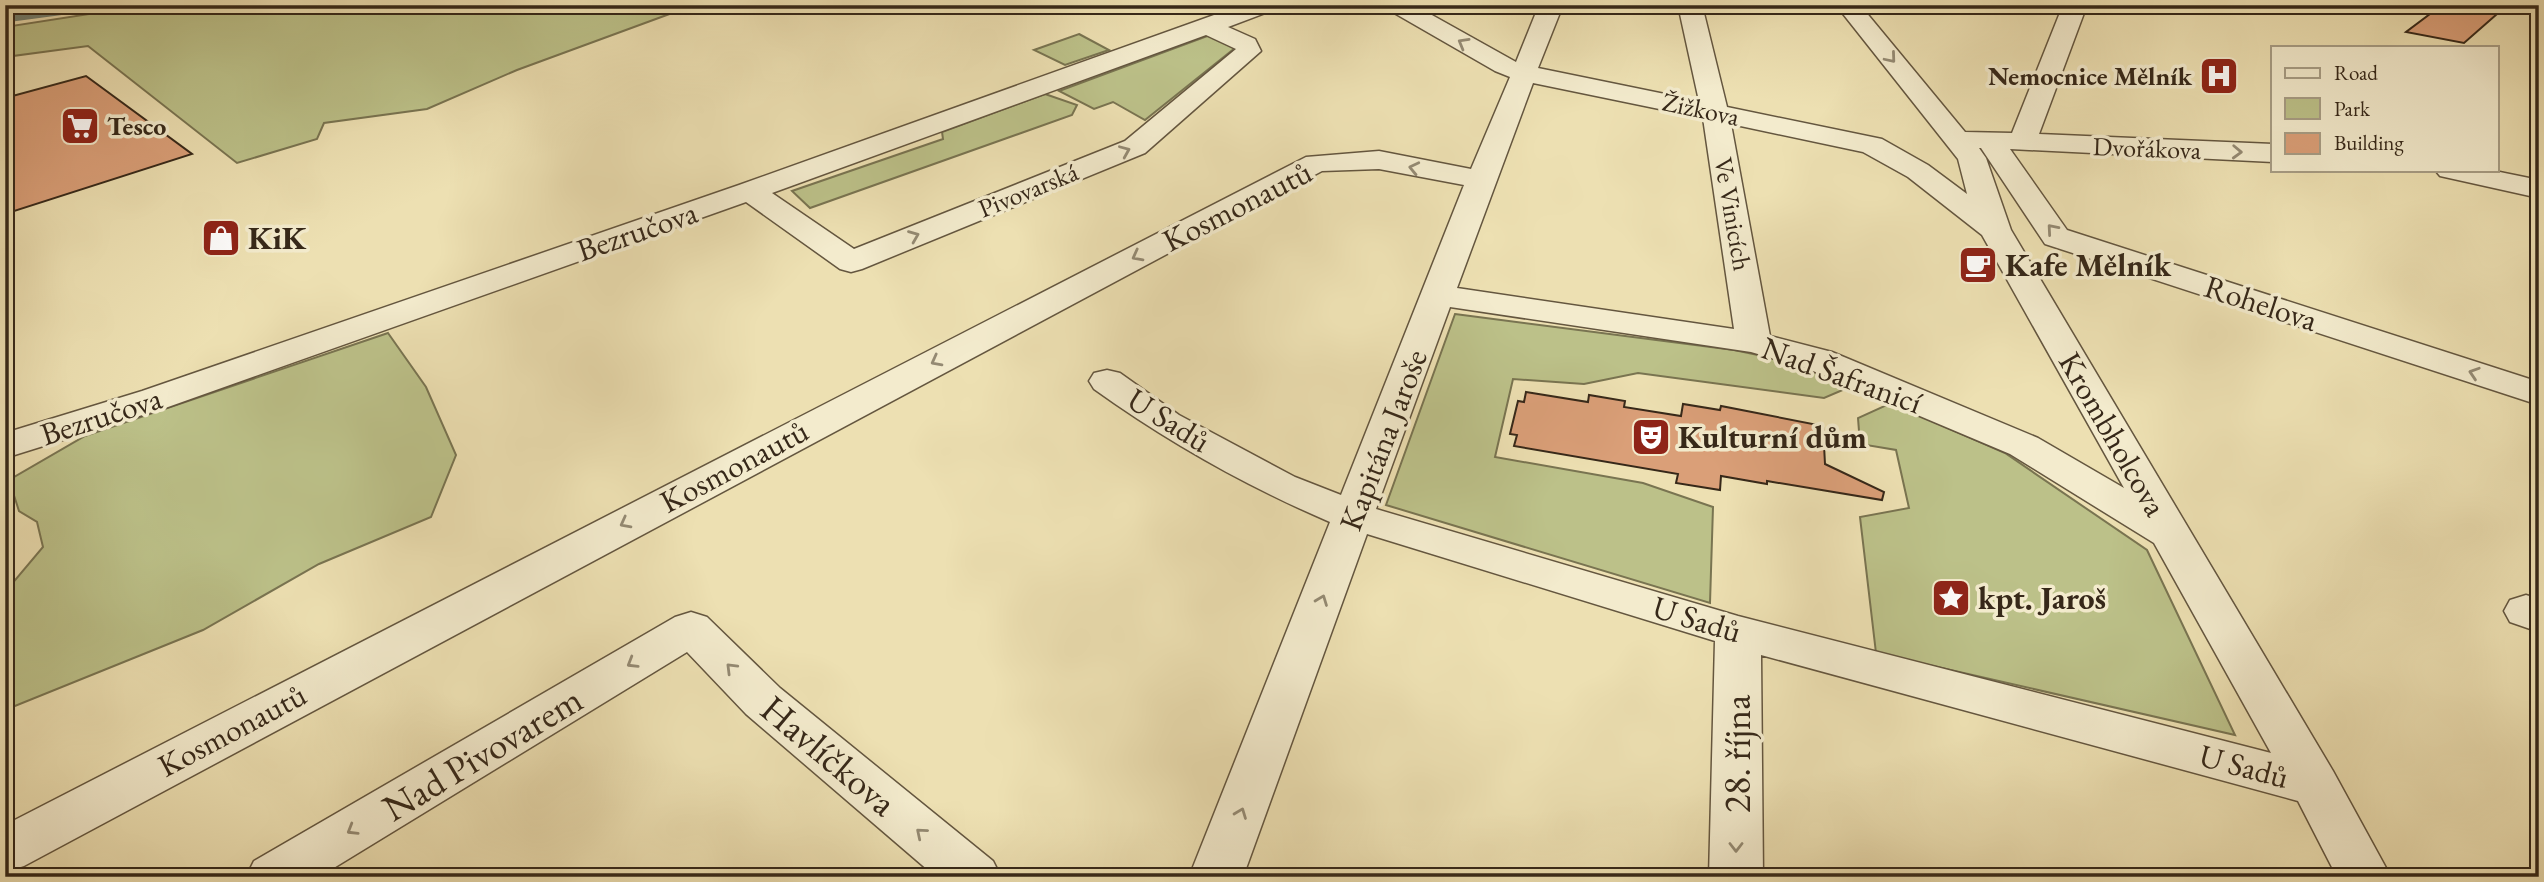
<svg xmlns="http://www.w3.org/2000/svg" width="2544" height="882" font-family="'EB Garamond',serif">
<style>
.green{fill:#bcc189;stroke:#797451;stroke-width:2}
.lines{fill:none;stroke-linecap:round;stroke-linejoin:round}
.stream{stroke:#728174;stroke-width:7}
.building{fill:#da9f78;stroke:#362819;stroke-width:2}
.minor-casing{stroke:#64563f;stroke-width:3}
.minor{fill:#f3ebcd;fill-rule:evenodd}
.oneway{stroke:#948a73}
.labels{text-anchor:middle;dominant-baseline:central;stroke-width:7;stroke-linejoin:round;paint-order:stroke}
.far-poi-label{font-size:26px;font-weight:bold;fill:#362819;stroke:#f3ebcd;text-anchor:end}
.far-street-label{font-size:26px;fill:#362819;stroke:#f3ebcd}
.street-label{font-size:32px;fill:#362819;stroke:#f3ebcd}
.poi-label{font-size:32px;font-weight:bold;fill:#362819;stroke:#f3ebcd;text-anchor:start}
.near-street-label{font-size:38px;fill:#362819;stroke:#f3ebcd}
</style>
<rect width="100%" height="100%" fill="#ede0b2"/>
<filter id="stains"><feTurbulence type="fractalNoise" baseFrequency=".00286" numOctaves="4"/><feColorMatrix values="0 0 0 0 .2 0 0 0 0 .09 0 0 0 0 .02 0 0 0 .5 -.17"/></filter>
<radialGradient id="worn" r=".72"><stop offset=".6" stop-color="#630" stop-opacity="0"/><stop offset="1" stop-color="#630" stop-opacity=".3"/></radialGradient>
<!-- green -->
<path class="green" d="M 147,5 L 694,5 L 517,70 L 427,109 L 324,123 L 317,139 L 237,163 L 88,46 L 5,57 L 5,27 Z
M 1079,34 L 1109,50 L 1065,65 L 1034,50 Z
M 1210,35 L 1235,48 L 1145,120 L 1113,102 L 1094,109 L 1059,91 Z
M 1045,94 L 1077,105 L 1072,115 L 810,208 L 792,191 L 943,139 L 942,132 Z
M 1455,314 L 1734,350 L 1777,359 L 1852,386 L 1824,398 L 1638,373 L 1584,384 L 1513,379 L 1495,457 L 1643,483 L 1713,507 L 1710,603 L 1386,505 Z
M 388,333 L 426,387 L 456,455 L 431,517 L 319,564 L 203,630 L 5,710 L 5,592 L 43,547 L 37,522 L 19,511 L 9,480 L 85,436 Z
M 1891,403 L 2005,453 L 2147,550 L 2235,735 L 1876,653 L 1860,517 L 1909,508 L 1896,450 L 1860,444 L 1858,418 Z"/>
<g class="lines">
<!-- stream -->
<path class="stream" d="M 5,19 L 110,5"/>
</g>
<!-- building -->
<path class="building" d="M 2442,5 L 2460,5 L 2497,14 L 2464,43 L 2406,32 Z
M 86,76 L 192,154 L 5,214 L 5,98 Z
M 1526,392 L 1588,402 L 1589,395 L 1625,401 L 1624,407 L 1681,416 L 1683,404 L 1720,410 L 1721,406 L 1823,426 L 1825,464 L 1884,492 L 1882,500 L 1767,481 L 1767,484 L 1721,476 L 1720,490 L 1676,483 L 1678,474 L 1514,446 L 1517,435 L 1510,434 L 1518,401 L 1524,402 Z"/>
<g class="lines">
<!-- minor casing -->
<g class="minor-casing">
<path id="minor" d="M 1242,5 L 1276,5 L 1273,10 L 1228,27 L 1255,39 L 1261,51 L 1145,153 L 862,269 L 851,272 L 840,269 L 746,202 L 168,407 L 5,458 L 5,433 L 142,391 L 739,185 ZM 1206,35 L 1236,49 L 1125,141 L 854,249 L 772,193 Z
M 1386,5 L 1414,5 L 1516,62 L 1539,5 L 1563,5 L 1538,68 L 1699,101 L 1678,5 L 1702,5 L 1727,107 L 1882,139 L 1928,165 L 1967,194 L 1958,159 L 1836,5 L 1860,5 L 1965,132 L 2012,133 L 2063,5 L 2087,5 L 2039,134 L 2273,144 L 2273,162 L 2010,149 L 2067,230 L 2539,382 L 2539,405 L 2045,244 L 1981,148 L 1979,148 L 1986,158 L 2011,230 L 2333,771 L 2391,877 L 2337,877 L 2298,801 L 1761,655 L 1763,877 L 1709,877 L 1715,641 L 1367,534 L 1243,877 L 1189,877 L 1330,522 C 1246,486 1168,442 1094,389 L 1089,381 L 1094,373 L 1107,370 L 1120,373 L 1179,415 L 1295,477 L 1341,495 L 1464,185 L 1379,169 L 1322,171 L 24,866 L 5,872 L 5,825 L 1306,157 L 1379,151 L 1471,169 L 1510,77 L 1495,71 L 1389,10 ZM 1533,83 L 1703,118 L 1734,329 L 1457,288 ZM 1731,124 L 1863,152 L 1908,177 L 1982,235 L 2124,488 L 2038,438 L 1832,352 L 1770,336 ZM 1450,307 L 1751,352 L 1806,368 L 2010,454 L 2154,543 L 2271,753 L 1738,616 L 1376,509 Z
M 2435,170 L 2490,170 L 2539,180 L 2539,198 L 2440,176 Z
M 2526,595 L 2539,599 L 2539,632 L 2510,622 L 2504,611 L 2510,600 Z
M 691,612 L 707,617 L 780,688 L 993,861 L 1001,877 L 936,877 L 746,714 L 687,652 L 319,877 L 246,877 L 254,861 L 675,617 Z"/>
</g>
<!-- minor -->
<use href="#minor" class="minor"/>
</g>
<!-- one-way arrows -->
<defs><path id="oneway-chevron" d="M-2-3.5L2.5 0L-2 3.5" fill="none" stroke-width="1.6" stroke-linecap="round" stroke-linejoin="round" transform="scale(1.75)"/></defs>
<g class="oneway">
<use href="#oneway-chevron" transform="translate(1463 43) rotate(-150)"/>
<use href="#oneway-chevron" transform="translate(1891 58) rotate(50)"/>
<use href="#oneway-chevron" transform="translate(1125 151) rotate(-23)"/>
<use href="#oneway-chevron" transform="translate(2237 152) rotate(2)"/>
<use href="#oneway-chevron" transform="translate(1414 168) rotate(-167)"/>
<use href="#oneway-chevron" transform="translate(2052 229) rotate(-131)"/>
<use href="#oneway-chevron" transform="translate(914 236) rotate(-22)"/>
<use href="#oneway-chevron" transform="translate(1137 256) rotate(152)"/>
<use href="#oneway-chevron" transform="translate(936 361) rotate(152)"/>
<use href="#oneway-chevron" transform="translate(2474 373) rotate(-162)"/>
<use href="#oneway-chevron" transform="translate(625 523) rotate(152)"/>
<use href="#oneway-chevron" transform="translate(1322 600) rotate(-69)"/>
<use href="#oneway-chevron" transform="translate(632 663) rotate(149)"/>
<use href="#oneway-chevron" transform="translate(731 668) rotate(-135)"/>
<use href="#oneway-chevron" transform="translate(1241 813) rotate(-69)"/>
<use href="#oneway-chevron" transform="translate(352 830) rotate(149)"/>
<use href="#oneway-chevron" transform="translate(921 833) rotate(-140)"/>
<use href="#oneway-chevron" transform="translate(1736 847) rotate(90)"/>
</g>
<!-- icons -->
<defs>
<g id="hospital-square" transform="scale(2.0125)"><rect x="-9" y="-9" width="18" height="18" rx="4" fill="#8f2418" stroke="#f3ebcd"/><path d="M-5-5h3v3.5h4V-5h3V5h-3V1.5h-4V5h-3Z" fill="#fff"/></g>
<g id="supermarket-square" transform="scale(2.0125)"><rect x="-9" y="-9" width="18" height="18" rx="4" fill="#8f2418" stroke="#f3ebcd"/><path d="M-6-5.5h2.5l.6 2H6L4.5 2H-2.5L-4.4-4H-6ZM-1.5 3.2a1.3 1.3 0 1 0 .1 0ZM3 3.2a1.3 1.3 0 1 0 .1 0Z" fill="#fff"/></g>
<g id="shop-square" transform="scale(2.0125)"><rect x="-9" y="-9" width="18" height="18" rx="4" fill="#8f2418" stroke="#f3ebcd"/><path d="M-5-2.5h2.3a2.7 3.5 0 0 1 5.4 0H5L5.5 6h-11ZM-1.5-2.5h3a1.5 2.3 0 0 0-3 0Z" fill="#fff"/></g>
<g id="cafe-square" transform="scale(2.0125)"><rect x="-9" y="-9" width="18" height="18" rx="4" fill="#8f2418" stroke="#f3ebcd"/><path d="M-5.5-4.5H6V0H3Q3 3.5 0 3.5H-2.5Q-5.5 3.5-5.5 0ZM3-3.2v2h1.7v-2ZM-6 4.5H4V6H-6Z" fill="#fff"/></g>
<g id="theatre-square" transform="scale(2.0125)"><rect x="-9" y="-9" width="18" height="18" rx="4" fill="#8f2418" stroke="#f3ebcd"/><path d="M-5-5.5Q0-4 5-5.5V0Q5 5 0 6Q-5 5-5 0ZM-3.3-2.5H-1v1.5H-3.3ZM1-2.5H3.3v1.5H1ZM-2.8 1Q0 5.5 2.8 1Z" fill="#fff"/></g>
<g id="sight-square" transform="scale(2.0125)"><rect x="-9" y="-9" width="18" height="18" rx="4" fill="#8f2418" stroke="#f3ebcd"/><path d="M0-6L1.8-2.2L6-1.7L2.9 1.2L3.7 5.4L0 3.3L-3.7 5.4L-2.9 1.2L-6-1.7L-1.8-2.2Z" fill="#fff"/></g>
</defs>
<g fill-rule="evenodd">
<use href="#hospital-square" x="2219" y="76"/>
<use href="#supermarket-square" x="80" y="126"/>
<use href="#shop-square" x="221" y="238"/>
<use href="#cafe-square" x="1978" y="265"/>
<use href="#theatre-square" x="1651" y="437"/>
<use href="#sight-square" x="1951" y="598"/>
</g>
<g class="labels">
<!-- far-poi labels -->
<g class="far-poi-label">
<text x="2192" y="76">Nemocnice Mělník</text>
<text x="107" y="126" text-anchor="start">Tesco</text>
</g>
<!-- far-street labels -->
<g class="far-street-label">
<text transform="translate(1701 109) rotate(12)">Žižkova</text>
<text transform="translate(2147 148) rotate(2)">Dvořákova</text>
<text transform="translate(1028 190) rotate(-22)">Pivovarská</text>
<text transform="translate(1733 214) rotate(80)">Ve Vinicích</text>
</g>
<!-- street labels -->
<g class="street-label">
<text transform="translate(1237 206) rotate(-27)">Kosmonautů</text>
<text transform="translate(637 231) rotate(-19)">Bezručova</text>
<text transform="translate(2261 303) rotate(18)">Rohelova</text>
<text transform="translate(1842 375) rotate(20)">Nad Šafranicí</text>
<text transform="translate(101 416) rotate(-18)">Bezručova</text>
<text transform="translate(1169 420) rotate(32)">U Sadů</text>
<text transform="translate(2113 434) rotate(60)">Krombholcova</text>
<text transform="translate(1383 440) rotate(-69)">Kapitána Jaroše</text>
<text transform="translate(734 466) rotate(-28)">Kosmonautů</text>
<text transform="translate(1697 619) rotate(17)">U Sadů</text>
<text transform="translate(232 730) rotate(-28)">Kosmonautů</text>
<text transform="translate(2244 766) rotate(15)">U Sadů</text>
</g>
<!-- poi labels -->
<g class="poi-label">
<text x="248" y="238">KiK</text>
<text x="2005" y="265">Kafe Mělník</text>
<text x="1678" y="437">Kulturní dům</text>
<text x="1978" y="598">kpt. Jaroš</text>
</g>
<!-- near-street labels -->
<g class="near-street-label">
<text transform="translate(482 753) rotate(-31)">Nad Pivovarem</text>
<text transform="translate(1736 754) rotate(-90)">28. října</text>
<text transform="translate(829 755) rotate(40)">Havlíčkova</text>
</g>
</g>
<!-- margin -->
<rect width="2544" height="882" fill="none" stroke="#ede0b2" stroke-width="28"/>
<rect x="7" y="7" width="2530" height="868" fill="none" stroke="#362819" stroke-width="3.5"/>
<rect x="14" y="14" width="2516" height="854" fill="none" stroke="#362819" stroke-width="2"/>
<!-- legend -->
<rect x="2271" y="46" width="228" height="126" fill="#f3ebcd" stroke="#a79d85" stroke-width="2"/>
<rect x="2285" y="68" width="35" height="10" fill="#f3ebcd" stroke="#a79d85" stroke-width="2"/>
<text x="2334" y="80" font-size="21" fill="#362819">Road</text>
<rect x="2285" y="98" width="35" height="21" fill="#bcc189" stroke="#a79d85" stroke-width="2"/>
<text x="2334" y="116" font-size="21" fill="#362819">Park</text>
<rect x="2285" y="133" width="35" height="21" fill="#da9f78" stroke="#a79d85" stroke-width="2"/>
<text x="2334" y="150" font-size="21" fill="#362819">Building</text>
<rect width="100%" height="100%" filter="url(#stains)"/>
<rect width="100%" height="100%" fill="url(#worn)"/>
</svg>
